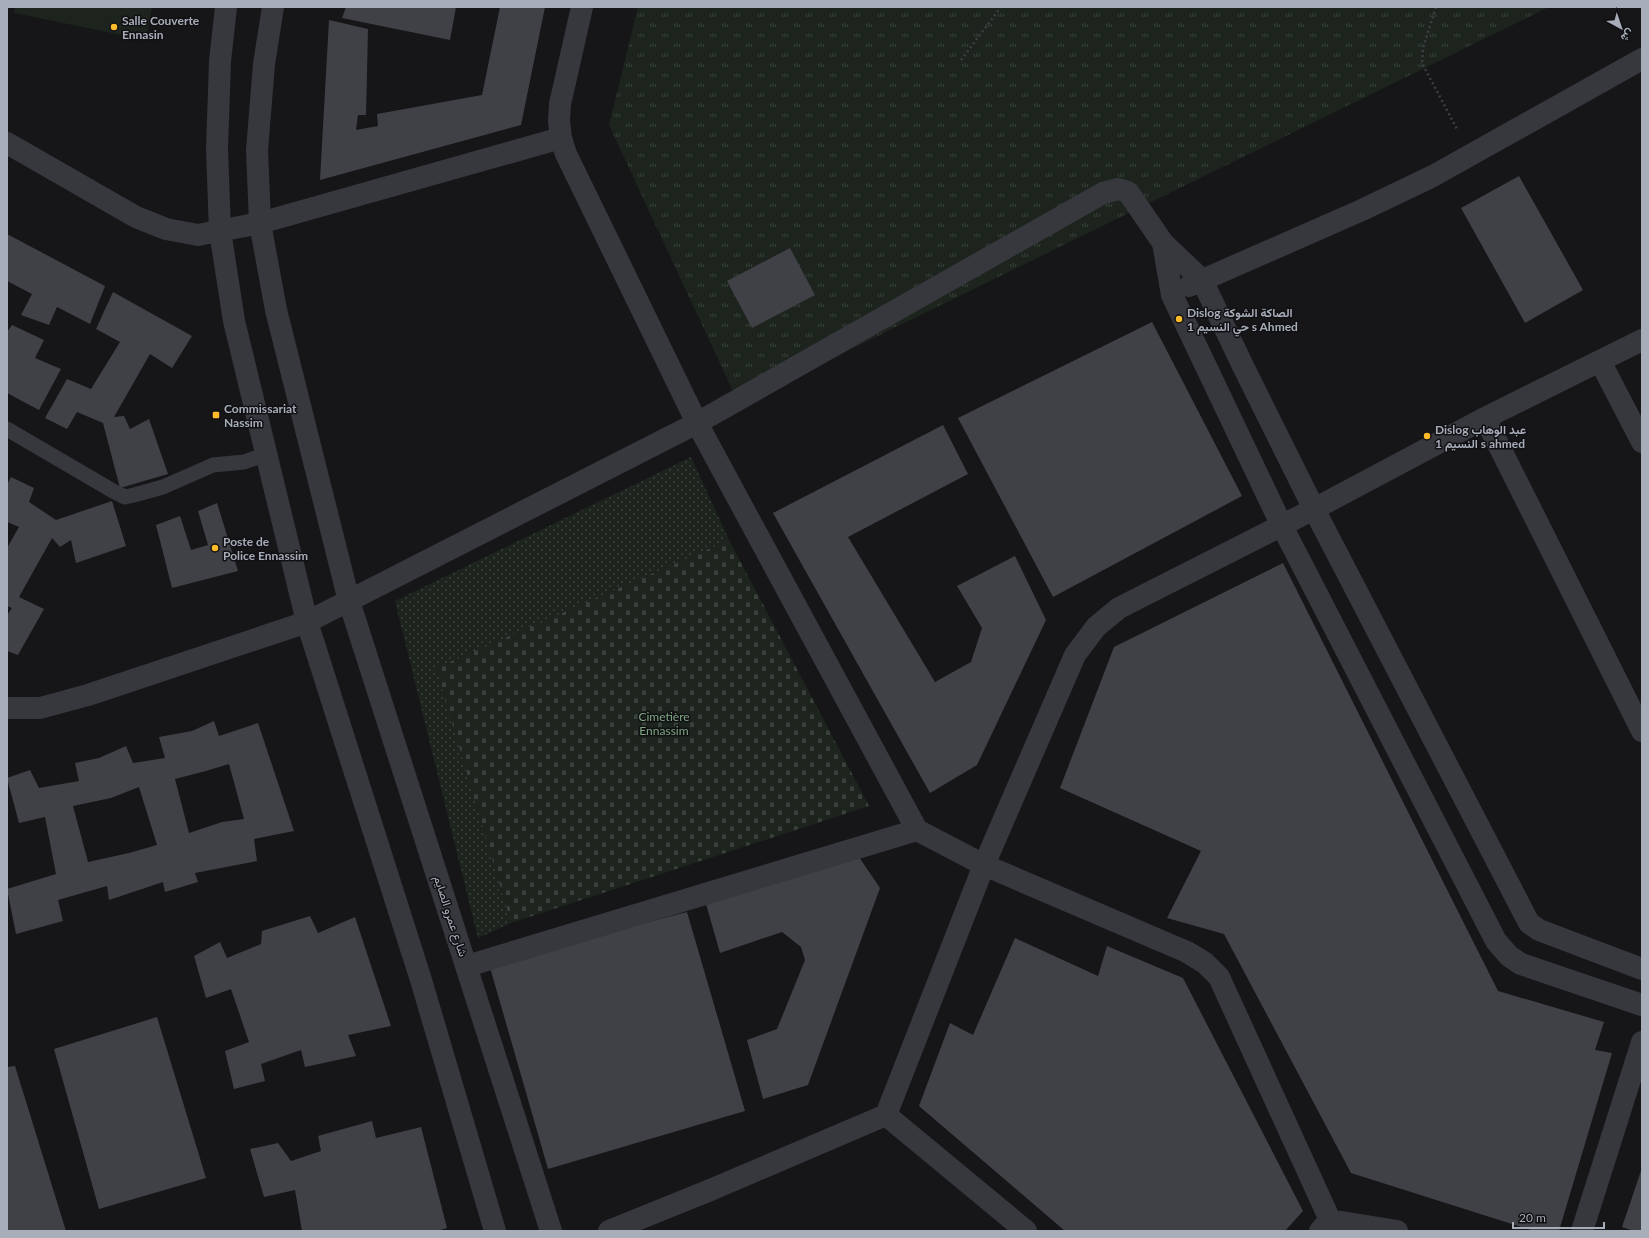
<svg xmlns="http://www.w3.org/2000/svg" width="1649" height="1238" font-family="Lato,Vazirmatn,sans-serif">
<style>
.grass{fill:url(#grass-tufts)}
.cemetery{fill:url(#cemetery-stones)}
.park{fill:url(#park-dots)}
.pitch{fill:#1c241d}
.building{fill:#404146;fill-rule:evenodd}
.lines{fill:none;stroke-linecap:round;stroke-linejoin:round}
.path{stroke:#3d3f45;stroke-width:2.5;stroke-dasharray:2 3;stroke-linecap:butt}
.service{stroke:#37383e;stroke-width:15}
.minor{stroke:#37383e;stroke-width:22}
.poi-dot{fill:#ffbb28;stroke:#111114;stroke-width:1.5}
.labels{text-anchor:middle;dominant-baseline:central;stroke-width:3;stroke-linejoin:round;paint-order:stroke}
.poi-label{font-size:12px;font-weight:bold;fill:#a8adba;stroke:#111114;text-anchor:start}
.park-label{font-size:12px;fill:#7da680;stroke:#111114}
.street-label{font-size:12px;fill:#a8adba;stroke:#111114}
</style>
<defs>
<pattern id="grass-tufts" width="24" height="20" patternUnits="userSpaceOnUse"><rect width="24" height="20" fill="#1c241d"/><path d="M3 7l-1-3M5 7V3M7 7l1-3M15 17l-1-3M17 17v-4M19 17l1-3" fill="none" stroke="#3a413c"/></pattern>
<pattern id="cemetery-stones" width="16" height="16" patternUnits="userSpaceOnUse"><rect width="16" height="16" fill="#1c241d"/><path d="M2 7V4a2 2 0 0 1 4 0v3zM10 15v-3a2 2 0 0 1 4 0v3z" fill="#3a413c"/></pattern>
<pattern id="park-dots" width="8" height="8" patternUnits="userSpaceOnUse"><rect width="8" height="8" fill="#1c241d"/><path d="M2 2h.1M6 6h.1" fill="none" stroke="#3a413c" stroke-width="1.8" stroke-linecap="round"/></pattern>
</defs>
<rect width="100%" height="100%" fill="#161619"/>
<!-- grass -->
<path class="grass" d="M 638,7 L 1549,7 L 739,404 L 609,125 Z"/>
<!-- cemetery -->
<path class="cemetery" d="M 729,540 L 869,806 L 511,923 L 435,667 Z"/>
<!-- park -->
<path class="park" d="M 691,457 L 729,540 L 436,668 L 511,923 L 478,938 L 395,601 Z"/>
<!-- pitch -->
<path class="pitch" d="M 15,7 L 152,7 L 146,40 L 14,13 Z"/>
<!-- building -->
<path class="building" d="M 346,7 L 456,7 L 450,40 L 342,18 Z
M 500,7 L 545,7 L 521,125 L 320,180 L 329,20 L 368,29 L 366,115 L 358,115 L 356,130 L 378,126 L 377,114 L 482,95 Z
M 1519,176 L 1583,290 L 1525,323 L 1461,208 Z
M 7,234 L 105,286 L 90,324 L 57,307 L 49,325 L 21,315 L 32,294 L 7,281 Z
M 790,248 L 815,295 L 752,328 L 727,281 Z
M 113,292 L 192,336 L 172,368 L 150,354 L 114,417 L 124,416 L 130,429 L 149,419 L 168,474 L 120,488 L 103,423 L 77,412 L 67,429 L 45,418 L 67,379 L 91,389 L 120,342 L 96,329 Z
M 1152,322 L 1242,496 L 1053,597 L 958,418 Z
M 12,325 L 44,340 L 35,358 L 61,369 L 39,410 L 7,393 L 7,332 Z
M 943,425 L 968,474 L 848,537 L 935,682 L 971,662 L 982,628 L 957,586 L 1015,556 L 1046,620 L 977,765 L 930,793 L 773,513 Z
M 11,477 L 34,488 L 29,502 L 56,520 L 112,501 L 126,546 L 76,563 L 71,540 L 60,547 L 52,538 L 19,597 L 44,609 L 18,655 L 7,651 L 7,615 L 12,608 L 7,606 L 7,548 L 19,527 L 7,522 L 7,485 Z
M 217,503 L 238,571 L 172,588 L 156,525 L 180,516 L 191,550 L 208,545 L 198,511 Z
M 1283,563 L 1498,991 L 1604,1022 L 1595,1050 L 1612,1053 L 1559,1231 L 1534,1231 L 1351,1173 L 1224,934 L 1167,918 L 1201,851 L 1060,788 L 1114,647 Z
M 214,721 L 219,736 L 258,723 L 294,831 L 254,839 L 257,861 L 195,873 L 198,882 L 165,892 L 163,882 L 109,900 L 107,886 L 58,900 L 63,921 L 16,934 L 7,889 L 56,874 L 45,817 L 19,823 L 7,778 L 30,770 L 39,788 L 79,781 L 75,763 L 99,758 L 126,746 L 133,763 L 165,758 L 159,737 L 192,731 ZM 229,764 L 244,819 L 222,822 L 189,833 L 175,779 L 206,771 ZM 139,787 L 157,845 L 129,853 L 88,862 L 73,806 L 111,798 Z
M 859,857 L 880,888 L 808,1085 L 763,1099 L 747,1040 L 777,1029 L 805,960 L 801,947 L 782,932 L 720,953 L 706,904 Z
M 687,912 L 745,1111 L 548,1169 L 489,964 Z
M 310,916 L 318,933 L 355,917 L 391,1026 L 348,1035 L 356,1056 L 305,1067 L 301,1050 L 261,1064 L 265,1081 L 234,1089 L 225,1051 L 249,1042 L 231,989 L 206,998 L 194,956 L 220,942 L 227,958 L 261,944 L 262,931 Z
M 1015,938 L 1098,976 L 1107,946 L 1183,978 L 1303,1211 L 1285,1231 L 1065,1231 L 919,1106 L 950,1023 L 973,1035 Z
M 157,1017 L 206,1178 L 99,1209 L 54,1049 Z
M 15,1066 L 66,1231 L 7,1231 L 7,1067 Z
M 372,1121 L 376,1138 L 421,1127 L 447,1228 L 437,1231 L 302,1231 L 295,1190 L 264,1197 L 250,1149 L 278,1143 L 291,1161 L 321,1151 L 318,1136 Z
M 1642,1168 L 1642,1231 L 1634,1231 L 1622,1227 Z"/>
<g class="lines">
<!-- path -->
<path class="path" d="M 1436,7 L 1423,48 L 1422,63 L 1458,131
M 961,60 L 1001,7"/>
<!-- service -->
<path class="service" d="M 7,429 L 113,491 L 125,497 L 134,495 L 163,487 L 213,465 L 244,462 L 267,454"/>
<!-- minor -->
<path class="minor" d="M 226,7 L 220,61 L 217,149 L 220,231 L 234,321 L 307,622 L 421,980 L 495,1231
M 273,7 L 264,64 L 257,150 L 260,223 L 276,310 L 349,601 L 551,1231
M 582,7 L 560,104 L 559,121 L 561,138 L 566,154 L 697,423 L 917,830 L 984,865 L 1187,952 L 1205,963 L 1219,977 L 1330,1220
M 7,143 L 136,217 L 166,229 L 198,235 L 260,223 L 561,138
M 1163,243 L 1172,295 L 1281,524 L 1496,941 L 1509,956 L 1521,964 L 1642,1005
M 1189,286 L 1362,210 L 1433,176 L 1642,59
M 1600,361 L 1642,442
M 1485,418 L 1642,731
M 7,708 L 40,708 L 88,695 L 307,622 L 697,423 L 1103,193 L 1118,189 L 1128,192 L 1163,243 L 1202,280 L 1241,362 L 1314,509 L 1529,923 L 1539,930 L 1642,969
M 467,966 L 917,830
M 886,1115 L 1026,1231
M 609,1231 L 708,1191 L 886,1115 L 984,865 L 1075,655 L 1096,627 L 1119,608 L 1314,509 L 1485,418 L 1642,340
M 1320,1231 L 1330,1220 L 1397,1231
M 1582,1231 L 1642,1042"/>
</g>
<!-- markers -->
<g class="poi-dot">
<circle cx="114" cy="27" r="4"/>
<circle cx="1179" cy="319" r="4"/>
<rect x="212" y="411" width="8" height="8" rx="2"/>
<circle cx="1427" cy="436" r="4"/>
<circle cx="215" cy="548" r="4"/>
</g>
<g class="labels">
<!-- poi labels -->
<g class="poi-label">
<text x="122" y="20">Salle Couverte<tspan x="122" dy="14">Ennasin</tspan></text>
<text x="1187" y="312">Dislog الصاكة الشوكة<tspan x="1187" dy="14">حي النسيم 1 s Ahmed</tspan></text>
<text x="224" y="408">Commissariat<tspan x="224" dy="14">Nassim</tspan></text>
<text x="1435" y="429">Dislog عبد الوهاب<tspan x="1435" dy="14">النسيم 1 s ahmed</tspan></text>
<text x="223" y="541">Poste de<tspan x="223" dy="14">Police Ennassim</tspan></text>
</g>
<!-- park labels -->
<g class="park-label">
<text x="664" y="716">Cimetière<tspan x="664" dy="14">Ennassim</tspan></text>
</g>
<!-- street labels -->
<g class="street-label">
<text transform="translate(451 916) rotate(72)">شارع عمرو الصايم</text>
</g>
</g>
<!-- border -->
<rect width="1649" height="1238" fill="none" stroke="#a8adba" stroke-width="16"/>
<!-- north arrow -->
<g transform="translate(1621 28) rotate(140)" stroke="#111114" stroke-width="3" paint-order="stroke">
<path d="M0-3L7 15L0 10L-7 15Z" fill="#a8adba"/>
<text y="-6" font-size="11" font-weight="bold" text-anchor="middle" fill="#a8adba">ش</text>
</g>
<!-- scale -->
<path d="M1513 1222v6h91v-6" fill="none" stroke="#a8adba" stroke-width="2"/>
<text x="1519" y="1222" font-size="12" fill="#a8adba" stroke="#111114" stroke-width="3" paint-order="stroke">20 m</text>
</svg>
